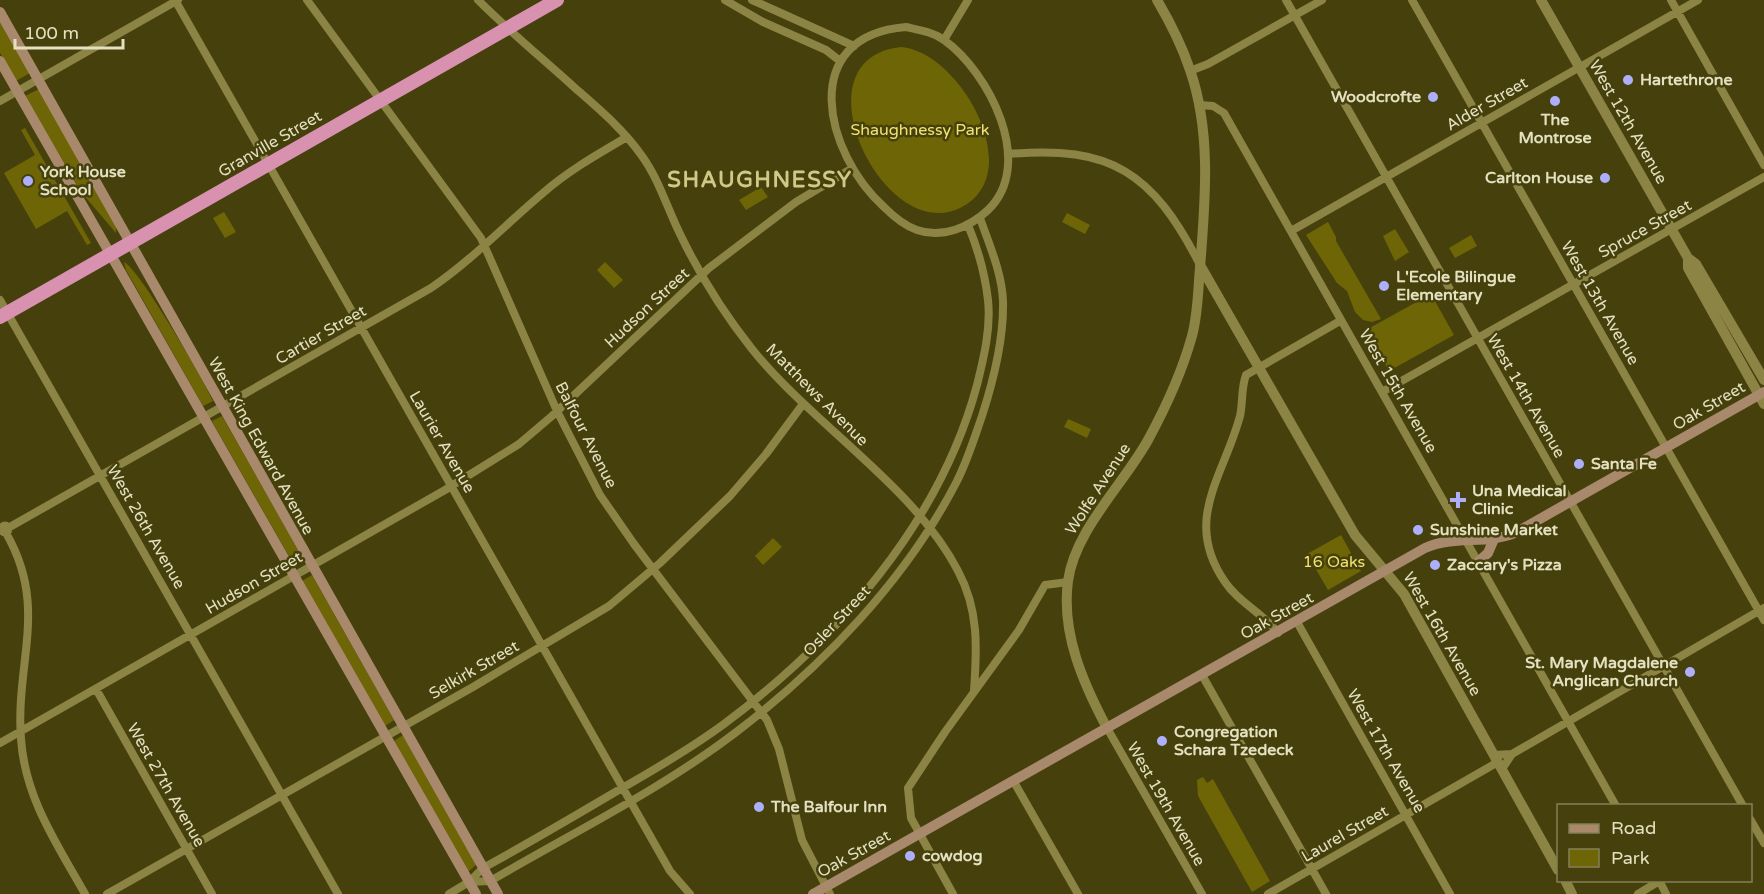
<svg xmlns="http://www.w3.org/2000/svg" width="1764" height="894" font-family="'Varela Round',sans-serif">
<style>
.green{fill:#6e6506}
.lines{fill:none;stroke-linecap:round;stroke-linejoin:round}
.minor{stroke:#8b8444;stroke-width:8}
.tertiary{stroke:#8b8444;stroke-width:10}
.secondary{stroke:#a8896c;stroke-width:10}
.trunk{stroke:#d892b0;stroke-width:14}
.poi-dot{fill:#adaffb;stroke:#46400d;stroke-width:2}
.labels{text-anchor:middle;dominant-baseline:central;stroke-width:5;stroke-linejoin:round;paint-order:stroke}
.poi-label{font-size:16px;font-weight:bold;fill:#e4e1c1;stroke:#46400d;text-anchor:start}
.street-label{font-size:16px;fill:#e4e1c1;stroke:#46400d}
.park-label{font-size:16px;fill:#f0e371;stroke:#46400d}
.district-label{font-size:22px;font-weight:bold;letter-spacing:1.5px;fill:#cfc886;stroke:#46400d}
</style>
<rect width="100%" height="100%" fill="#46400d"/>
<!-- green -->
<path class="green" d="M 0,21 L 30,73 L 16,81 L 0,53 Z
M 901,47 C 961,52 1029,175 960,208 C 883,246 793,58 901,47 Z
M 39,89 L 116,227 L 116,233 L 81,192 L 25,96 Z
M 25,128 L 91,243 L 87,245 L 67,211 L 36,229 L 4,173 L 35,155 L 21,130 Z
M 761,187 L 768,197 L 746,210 L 739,200 Z
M 224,212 L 236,232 L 225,238 L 213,218 Z
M 1067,213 L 1090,225 L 1085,234 L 1062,222 Z
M 1328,222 L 1336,237 L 1336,241 L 1381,319 L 1372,322 L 1363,320 L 1355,312 L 1347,291 L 1337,283 L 1306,235 Z
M 1395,229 L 1409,252 L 1395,261 L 1383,236 Z
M 1471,235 L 1477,246 L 1455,258 L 1449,248 Z
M 124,262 C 140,270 203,379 213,401 L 203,406 L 126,270 Z
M 605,262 L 623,280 L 614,288 L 597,270 Z
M 1431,294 L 1454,335 L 1389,371 L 1366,330 Z
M 222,416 L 303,558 L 303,560 L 294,565 L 214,425 L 212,421 Z
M 1068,419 L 1091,429 L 1087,438 L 1064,427 Z
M 1341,535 L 1361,571 L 1328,590 L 1307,554 Z
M 773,538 L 782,547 L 763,565 L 755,556 Z
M 312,575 L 394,720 L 385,726 L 302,581 Z
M 403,735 L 477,864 L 468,872 L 394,741 Z
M 1203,777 L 1207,783 L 1213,779 L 1270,881 L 1252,892 L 1198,796 L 1197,780 Z"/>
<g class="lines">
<!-- minor -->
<path class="minor" d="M 175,0 L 670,871 L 690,894
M 307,0 L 481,238 L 557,411 L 600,495 L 634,544 L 767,720 L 779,749 L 802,840 L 830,894
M 478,0 C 509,31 543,59 575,88 C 599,109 624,130 642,156 C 660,181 668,211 682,238 C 701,277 725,315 752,349 C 812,424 915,487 958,571 C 979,610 977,648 974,691
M 725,0 L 763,22 L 826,50 L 840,61
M 752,0 L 854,46
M 1286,0 L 1743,806
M 1412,0 L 1764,620
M 1671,0 L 1764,165
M 906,27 C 919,30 933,32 944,40 C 989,72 1036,164 988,210 C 970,227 942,239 917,230 C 905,226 893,216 884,207 C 825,154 796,36 906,27 Z
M 944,40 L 968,0
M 1190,71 L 1208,64 L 1322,0
M 0,101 L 178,0
M 1199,105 L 1213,106 L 1224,113 L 1616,806
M 1009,154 C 1111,145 1153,173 1199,263
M 1291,231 L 1698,0
M 0,300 L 338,894
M 1382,392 L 1764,177
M1.5 529a3.5 3.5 0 1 1 7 0a3.5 3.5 0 1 1-7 0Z
M 8,528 L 431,288 C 472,260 505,225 543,193 C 568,171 598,154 627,137
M 6,533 C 49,607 15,662 21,739 C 25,798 57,844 85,894
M 1297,622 L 1450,894
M 1278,633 C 1263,613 1239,603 1225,582 C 1182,520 1224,476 1240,416 C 1243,403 1241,388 1246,375 L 1340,321
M 1202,675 L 1326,894
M 96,689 L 212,894
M 1107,728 L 1202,894
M 0,743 L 445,490 L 519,444 L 552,416 L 709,268 L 796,202 L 851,169
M 1494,755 L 1512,754
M 1502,769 L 1512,754 L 1764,608
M 1014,782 L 1078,894
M 1750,819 L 1764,843
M 1659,880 L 1666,894
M 469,882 L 490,881 L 499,876 C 578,830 663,788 735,733 C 823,666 905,581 956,483 C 967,462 974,439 982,416 C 994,379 1004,340 1003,301 C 1002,273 989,244 980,218
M 107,894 L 473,687 L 609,606 L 660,563 L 730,496 L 766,454 L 803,404
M 449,894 L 469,882 L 483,868 C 529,843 573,817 617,791 C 654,770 690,749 724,724 C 837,640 940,523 977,385 C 984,357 991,328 988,300 C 985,274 978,249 968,225
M 953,894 L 911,818 L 908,788 L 945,732 L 1019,630 L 1045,585 L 1068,582
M 1268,894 L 1498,762
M 1638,894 L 1661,880"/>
<!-- tertiary -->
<path class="tertiary" d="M 1541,0 L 1688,258 L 1696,264 L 1764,380
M 1688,258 L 1688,268 L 1764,404
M 1200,265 L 1355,535 L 1404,594 L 1558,870
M 1107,728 C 1083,683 1061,633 1068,581 C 1075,530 1123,485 1148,440 C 1166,407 1182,372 1192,336 C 1198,314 1198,290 1200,268 C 1205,203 1212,133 1190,70 C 1182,46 1170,22 1157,0
M 1565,880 L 1572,894"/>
<!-- secondary -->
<path class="secondary" d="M 0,12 L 498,894
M 0,61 L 476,894
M 1478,562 L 1488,553 L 1494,539
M 813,894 L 1425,548 C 1454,535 1486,545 1515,533 L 1764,392"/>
<!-- trunk -->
<path class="trunk" d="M 0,317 L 557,0"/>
</g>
<!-- markers -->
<g class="poi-dot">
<circle cx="1628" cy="80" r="6"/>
<circle cx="1433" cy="97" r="6"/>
<circle cx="1555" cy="101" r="6"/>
<circle cx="1605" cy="178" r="6"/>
<circle cx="28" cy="181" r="6"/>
<circle cx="1384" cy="286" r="6"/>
<circle cx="1579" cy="464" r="6"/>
<path d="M1455 491h6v6h6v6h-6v6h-6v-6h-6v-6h6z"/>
<circle cx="1418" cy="530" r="6"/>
<circle cx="1435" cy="565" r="6"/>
<circle cx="1690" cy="672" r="6"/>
<circle cx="1162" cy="741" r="6"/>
<circle cx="759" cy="807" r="6"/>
<circle cx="910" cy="856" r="6"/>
</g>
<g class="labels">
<!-- poi labels -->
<g class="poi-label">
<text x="1640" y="80">Hartethrone</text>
<text x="1421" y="97" text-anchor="end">Woodcrofte</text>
<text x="1555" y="120" text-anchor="middle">The<tspan x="1555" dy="18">Montrose</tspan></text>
<text x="40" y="172">York House<tspan x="40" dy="18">School</tspan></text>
<text x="1593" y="178" text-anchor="end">Carlton House</text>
<text x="1396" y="277">L'Ecole Bilingue<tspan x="1396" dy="18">Elementary</tspan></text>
<text x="1591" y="464">Santa Fe</text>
<text x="1472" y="491">Una Medical<tspan x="1472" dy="18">Clinic</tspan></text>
<text x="1430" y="530">Sunshine Market</text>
<text x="1447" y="565">Zaccary's Pizza</text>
<text x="1678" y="663" text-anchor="end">St. Mary Magdalene<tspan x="1678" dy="18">Anglican Church</tspan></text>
<text x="1174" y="732">Congregation<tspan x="1174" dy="18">Schara Tzedeck</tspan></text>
<text x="771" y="807">The Balfour Inn</text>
<text x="922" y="856">cowdog</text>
</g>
<!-- street labels -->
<g class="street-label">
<text transform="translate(1487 104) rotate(-30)">Alder Street</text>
<text transform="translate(1628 122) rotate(60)">West 12th Avenue</text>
<text transform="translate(270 144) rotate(-30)">Granville Street</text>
<text transform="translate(1645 229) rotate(-29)">Spruce Street</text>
<text transform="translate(1600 303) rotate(60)">West 13th Avenue</text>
<text transform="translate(647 308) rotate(-43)">Hudson Street</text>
<text transform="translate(321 335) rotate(-30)">Cartier Street</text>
<text transform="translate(1398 391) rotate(60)">West 15th Avenue</text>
<text transform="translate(817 395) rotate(45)">Matthews Avenue</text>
<text transform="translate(1526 396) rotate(60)">West 14th Avenue</text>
<text transform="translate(1709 406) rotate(-30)">Oak Street</text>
<text transform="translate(586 435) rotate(63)">Balfour Avenue</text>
<text transform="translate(442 442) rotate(60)">Laurier Avenue</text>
<text transform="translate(261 446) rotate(61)">West King Edward Avenue</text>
<text transform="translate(1098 489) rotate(-57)">Wolfe Avenue</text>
<text transform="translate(146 527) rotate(60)">West 26th Avenue</text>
<text transform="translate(254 583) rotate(-30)">Hudson Street</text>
<text transform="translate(1277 616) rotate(-29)">Oak Street</text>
<text transform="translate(837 621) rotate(-47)">Osler Street</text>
<text transform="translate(1442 634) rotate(60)">West 16th Avenue</text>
<text transform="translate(474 670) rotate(-30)">Selkirk Street</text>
<text transform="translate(1386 751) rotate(60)">West 17th Avenue</text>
<text transform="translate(166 785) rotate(60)">West 27th Avenue</text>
<text transform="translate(1166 804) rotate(60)">West 19th Avenue</text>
<text transform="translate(1345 834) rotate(-30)">Laurel Street</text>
<text transform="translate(854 854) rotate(-29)">Oak Street</text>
</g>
<!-- park labels -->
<g class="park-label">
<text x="920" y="130">Shaughnessy Park</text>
<text x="1334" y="562">16 Oaks</text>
</g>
<!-- district labels -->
<g class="district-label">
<text x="760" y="180">SHAUGHNESSY</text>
</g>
</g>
<!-- legend -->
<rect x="1557" y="804" width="195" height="78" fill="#46400d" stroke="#858055" stroke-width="1.5"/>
<rect x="1569" y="824" width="30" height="9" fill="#a8896c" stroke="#858055" stroke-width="1.5"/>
<text x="1611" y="834" font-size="18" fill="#e4e1c1">Road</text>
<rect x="1569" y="849" width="30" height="18" fill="#6e6506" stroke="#858055" stroke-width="1.5"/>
<text x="1611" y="864" font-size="18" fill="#e4e1c1">Park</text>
<!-- scale -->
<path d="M15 39v9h108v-9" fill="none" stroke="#e4e1c1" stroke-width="3"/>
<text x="24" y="39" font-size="18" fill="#e4e1c1" stroke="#46400d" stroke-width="4.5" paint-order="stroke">100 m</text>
</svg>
